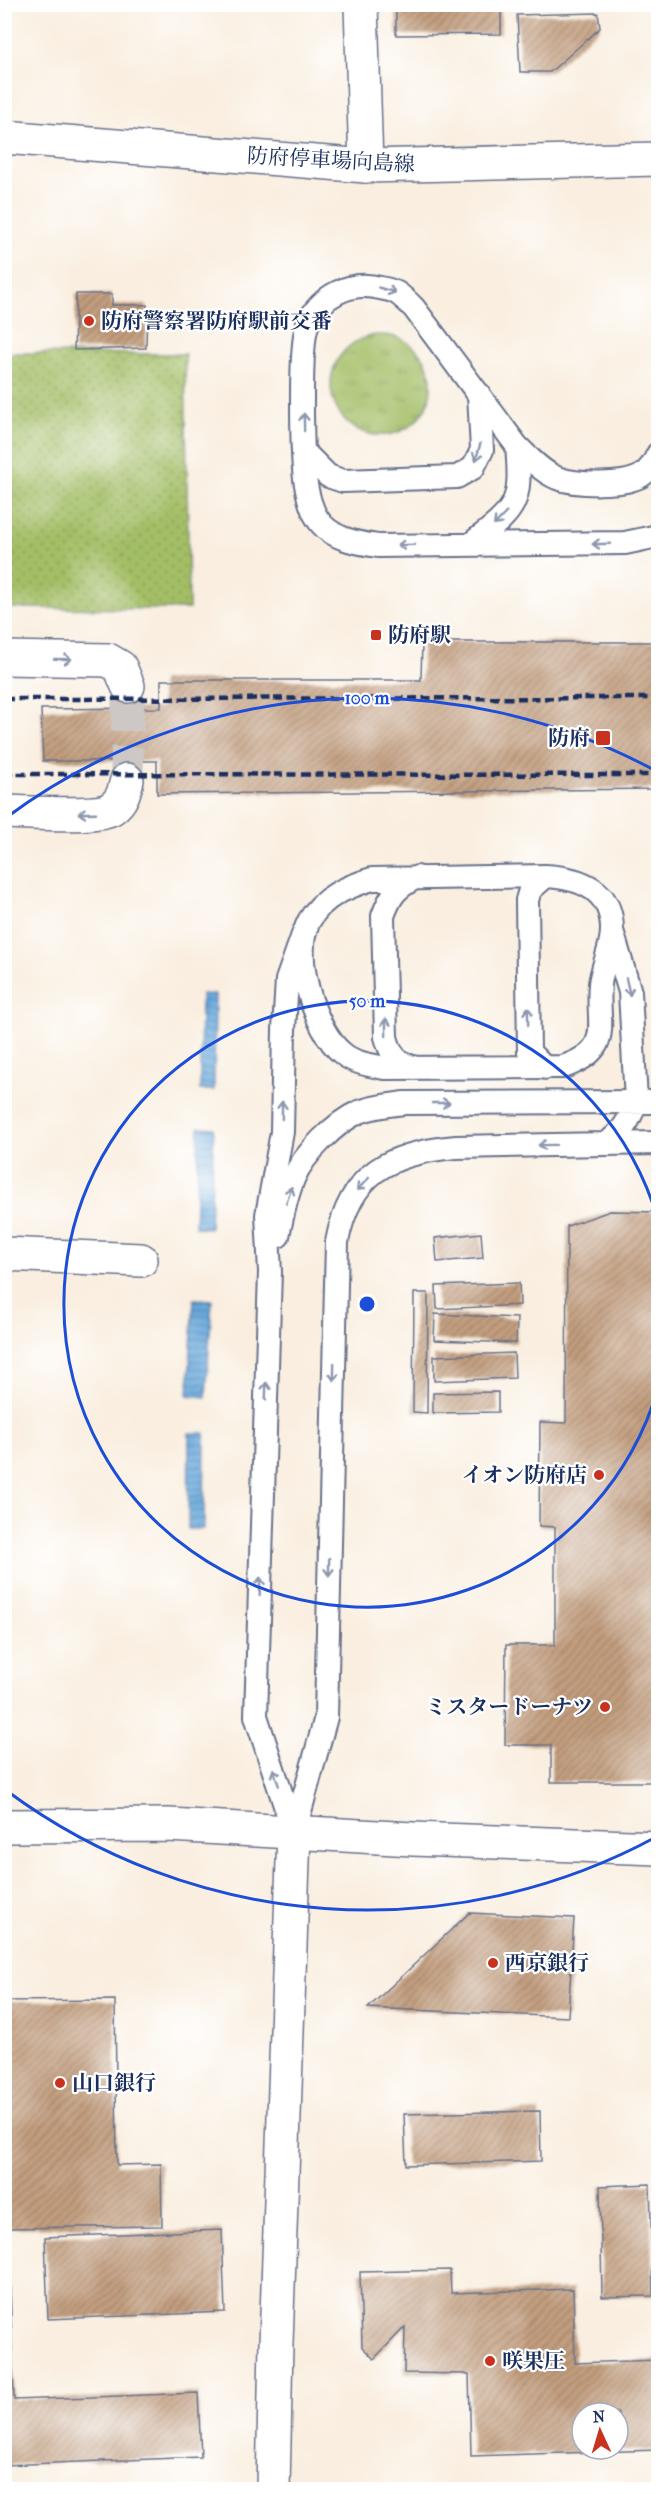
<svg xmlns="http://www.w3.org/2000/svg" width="663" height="2494" font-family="'IM FELL French Canon','Noto Serif JP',serif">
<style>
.grass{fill:url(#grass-tufts);stroke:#5f7662;stroke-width:1.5}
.park{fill:url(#park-dots);stroke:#5f7662;stroke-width:1.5}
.water{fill:url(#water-rules);stroke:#416c9c;stroke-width:1.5}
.building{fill:url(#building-hatch);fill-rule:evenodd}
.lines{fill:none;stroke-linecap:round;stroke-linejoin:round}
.street-tunnel{stroke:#cdc8c5;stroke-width:33;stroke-dasharray:33 16;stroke-linecap:butt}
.lane-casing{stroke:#69728b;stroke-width:26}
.street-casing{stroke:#69728b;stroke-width:36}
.secondary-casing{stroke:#69728b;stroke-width:36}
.lane{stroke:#fff;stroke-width:22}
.street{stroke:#fff;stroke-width:33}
.secondary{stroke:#fff;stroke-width:33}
.rail{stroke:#1b2f5e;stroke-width:4.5;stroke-dasharray:9 4.5;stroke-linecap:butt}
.oneway{stroke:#8d97ae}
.ring{fill:none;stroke:#1d4ed8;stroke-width:3}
.poi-dot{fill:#c8321e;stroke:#fff;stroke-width:2}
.labels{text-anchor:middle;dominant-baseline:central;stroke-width:4.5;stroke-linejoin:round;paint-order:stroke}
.street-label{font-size:21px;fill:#1b2f5e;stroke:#fff}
.poi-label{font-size:21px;font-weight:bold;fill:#1b2f5e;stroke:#fff;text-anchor:start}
.centre{fill:#1d4ed8;stroke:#fff;stroke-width:3}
.ring-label{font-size:18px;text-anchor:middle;font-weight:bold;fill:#1d4ed8;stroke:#fff;stroke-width:4.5;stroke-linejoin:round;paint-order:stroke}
</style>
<defs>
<pattern id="grass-tufts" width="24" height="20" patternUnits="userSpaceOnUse" patternTransform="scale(1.5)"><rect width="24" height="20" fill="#a3be65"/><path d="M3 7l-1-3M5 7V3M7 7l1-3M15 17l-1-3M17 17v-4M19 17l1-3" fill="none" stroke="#849b56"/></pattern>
<pattern id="park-dots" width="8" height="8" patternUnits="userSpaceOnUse" patternTransform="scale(1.5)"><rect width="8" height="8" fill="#a3be65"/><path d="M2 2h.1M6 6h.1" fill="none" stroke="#849b56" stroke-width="1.8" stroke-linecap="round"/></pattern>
<pattern id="water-rules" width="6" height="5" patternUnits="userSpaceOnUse" patternTransform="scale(1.5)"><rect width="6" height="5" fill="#67a8db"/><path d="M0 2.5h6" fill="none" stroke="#5489b5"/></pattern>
<pattern id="building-hatch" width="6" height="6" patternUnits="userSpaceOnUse" patternTransform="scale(1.5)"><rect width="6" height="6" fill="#c39e7e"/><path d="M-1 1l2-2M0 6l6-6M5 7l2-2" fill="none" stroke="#9e816a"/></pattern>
</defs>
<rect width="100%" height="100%" fill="#fff"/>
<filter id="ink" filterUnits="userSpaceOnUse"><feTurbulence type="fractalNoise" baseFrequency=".0167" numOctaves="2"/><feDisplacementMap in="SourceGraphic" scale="12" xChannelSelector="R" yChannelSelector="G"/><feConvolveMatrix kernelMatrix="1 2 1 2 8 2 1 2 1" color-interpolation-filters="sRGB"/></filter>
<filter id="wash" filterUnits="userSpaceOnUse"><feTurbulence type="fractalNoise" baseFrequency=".008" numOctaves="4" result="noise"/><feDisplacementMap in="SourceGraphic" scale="24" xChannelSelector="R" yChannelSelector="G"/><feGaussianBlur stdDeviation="1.35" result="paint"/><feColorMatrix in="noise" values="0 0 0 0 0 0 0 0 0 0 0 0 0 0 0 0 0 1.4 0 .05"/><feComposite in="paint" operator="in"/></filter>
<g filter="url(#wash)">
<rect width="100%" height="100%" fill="#f9eedf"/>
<!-- grass -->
<path class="grass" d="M331 385a50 50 0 1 1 100 0a50 50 0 1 1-100 0Z"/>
<!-- park -->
<path class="park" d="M 5,353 L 185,354 L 189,609 L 5,608 Z"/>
<!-- water -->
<path class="water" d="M 201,994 L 215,995 L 214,1090 L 200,1090 Z
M 199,1127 L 214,1128 L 210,1228 L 195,1227 Z
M 194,1299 L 212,1300 L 206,1397 L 188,1395 Z
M 189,1433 L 205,1433 L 204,1529 L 188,1529 Z"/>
<g id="blocks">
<!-- building -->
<path class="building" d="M 396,4 L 501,4 L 501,34 L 396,35 Z
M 598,13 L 600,28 L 550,72 L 520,72 L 517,15 Z
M 76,294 L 112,294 L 112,305 L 147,305 L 146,348 L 74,350 Z
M 422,642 L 658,642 L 658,789 L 157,794 L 157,761 L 43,761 L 41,709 L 161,708 L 161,680 L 421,680 Z
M 610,1211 L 658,1212 L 658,1782 L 551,1782 L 551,1745 L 505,1745 L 506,1645 L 555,1645 L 555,1527 L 539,1526 L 540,1422 L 566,1423 L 567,1226 Z
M 481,1233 L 483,1258 L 437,1262 L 435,1238 Z
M 519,1283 L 520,1305 L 437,1309 L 436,1286 Z
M 414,1293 L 428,1293 L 427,1413 L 413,1412 Z
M 435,1314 L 517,1318 L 516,1343 L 434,1340 Z
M 514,1353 L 515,1378 L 434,1381 L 434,1356 Z
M 498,1392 L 498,1412 L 433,1413 L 433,1393 Z
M 469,1913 L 574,1918 L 568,2017 L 368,2008 Z
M 115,2000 L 117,2165 L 161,2164 L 162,2226 L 4,2228 L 4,2001 Z
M 540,2111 L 541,2161 L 406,2165 L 404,2114 Z
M 650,2184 L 653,2296 L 602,2297 L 600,2186 Z
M 222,2230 L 225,2312 L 48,2319 L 45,2237 Z
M 450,2270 L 451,2293 L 573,2289 L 575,2363 L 658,2360 L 658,2450 L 471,2456 L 469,2374 L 404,2373 L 405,2327 L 374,2359 L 362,2347 L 360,2272 ZM 582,2413 L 618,2413 L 618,2449 L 582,2449 Z
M 4,2288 L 10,2288 L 14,2400 L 198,2393 L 201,2457 L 4,2465 Z"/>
</g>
</g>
<g filter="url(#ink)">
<use href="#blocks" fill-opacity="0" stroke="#69728b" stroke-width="1.5"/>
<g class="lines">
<!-- street-tunnel -->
<path class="street-tunnel" d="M 127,780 L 128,686"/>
<!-- lane casing -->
<g class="lane-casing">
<path id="lane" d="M 305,453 L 328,476 L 343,481 L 457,477 L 473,468 L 482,450 L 479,394
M 658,454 C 654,463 649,471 641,476 C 623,486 576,485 557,478 C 542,472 528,457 517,446 L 414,308 C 409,303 403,297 397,293 C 392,290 385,289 380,288 C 350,280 321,296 308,323 C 299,342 302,455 305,479 C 307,492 310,507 317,518 C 330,539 357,543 378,546 L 625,543 L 658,536
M 472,543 C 517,509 522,503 517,446
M 546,876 C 580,878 612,889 612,930 C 612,948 602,966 600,984 C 596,1026 615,1049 563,1067 L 385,1068 C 370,1065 353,1063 342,1053 C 314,1030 291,954 309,921 C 323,896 347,887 372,879 Z
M 416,1068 C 397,1063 391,1056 386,1037 L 383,916 C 391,894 396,888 417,877
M 545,1068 L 529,1052 L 527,900 L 530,890 L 546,876
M 606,1144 C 622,1132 630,1121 636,1101 L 630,992 L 613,934
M 278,1236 C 282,1216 286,1196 294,1177 C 304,1154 336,1122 359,1112 C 374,1106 389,1105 405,1103 L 658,1102
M 294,1833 L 326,1717 L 337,1242 C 350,1172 390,1153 456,1147 L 658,1143
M 294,1833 L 256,1716 L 270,1272 L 267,1215 L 282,1132 L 284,1030 L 287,980 L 304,932"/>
</g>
<!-- street casing -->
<g class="street-casing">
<path id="street" d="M 361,4 L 366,166
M 4,658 L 108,660 L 120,667 L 128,686
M 4,812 C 25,812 98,818 112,808 C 122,801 124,792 127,780"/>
</g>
<!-- secondary casing -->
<g class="secondary-casing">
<path id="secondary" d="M 4,137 L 366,166 L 658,159
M 4,1254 L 141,1260
M 4,1826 L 169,1825 L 413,1839 L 658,1848
M 273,2490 L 276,2343 L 294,1833"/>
</g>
<!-- lane -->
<use href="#lane" class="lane"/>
<!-- street -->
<use href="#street" class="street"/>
<!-- secondary -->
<use href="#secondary" class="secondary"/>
<!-- rail -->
<path class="rail" d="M 4,699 L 658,698
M 4,774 L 658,775"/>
</g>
<!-- one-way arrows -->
<defs><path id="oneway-shaft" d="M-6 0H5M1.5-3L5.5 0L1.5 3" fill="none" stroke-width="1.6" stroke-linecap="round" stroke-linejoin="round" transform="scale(1.5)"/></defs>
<g class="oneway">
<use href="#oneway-shaft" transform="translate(387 290) rotate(16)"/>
<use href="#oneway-shaft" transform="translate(304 422) rotate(-91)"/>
<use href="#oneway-shaft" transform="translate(478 452) rotate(106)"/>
<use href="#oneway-shaft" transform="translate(500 519) rotate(134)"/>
<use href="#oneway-shaft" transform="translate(601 544) rotate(178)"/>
<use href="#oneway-shaft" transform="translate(406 545) rotate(178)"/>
<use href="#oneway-shaft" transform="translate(63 659) rotate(1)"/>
<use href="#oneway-shaft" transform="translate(87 813) rotate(178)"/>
<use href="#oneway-shaft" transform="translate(628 987) rotate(77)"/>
<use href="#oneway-shaft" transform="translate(528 1016) rotate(-91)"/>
<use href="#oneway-shaft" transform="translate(386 1027) rotate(-91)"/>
<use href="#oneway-shaft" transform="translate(441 1103)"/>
<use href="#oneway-shaft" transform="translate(282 1110) rotate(-89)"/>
<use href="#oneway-shaft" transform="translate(547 1145) rotate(179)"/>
<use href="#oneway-shaft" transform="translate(363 1184) rotate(134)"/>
<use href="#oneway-shaft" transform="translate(289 1195) rotate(-72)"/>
<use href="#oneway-shaft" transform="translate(334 1372) rotate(91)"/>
<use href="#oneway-shaft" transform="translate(266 1391) rotate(-88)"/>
<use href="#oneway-shaft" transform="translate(329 1567) rotate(91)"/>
<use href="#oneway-shaft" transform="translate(260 1586) rotate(-88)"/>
<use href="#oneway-shaft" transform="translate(276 1777) rotate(-108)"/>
</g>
</g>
<!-- distance rings -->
<g class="ring">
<path d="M658 1388A303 303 0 1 1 658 1220"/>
<path d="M656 1837A606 606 0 0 1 7 1791M7 817A606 606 0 0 1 656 771"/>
</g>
<!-- markers -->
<g class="poi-dot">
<circle cx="89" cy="321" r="6"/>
<rect x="370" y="629" width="12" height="12" rx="3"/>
<rect x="595" y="730" width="16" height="16" rx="3"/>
<circle cx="599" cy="1475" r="6"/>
<circle cx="605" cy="1707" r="6"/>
<circle cx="493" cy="1963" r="6"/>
<circle cx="60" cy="2083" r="6"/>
<circle cx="490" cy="2361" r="6"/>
</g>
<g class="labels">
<!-- street labels -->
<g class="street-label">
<text transform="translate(331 160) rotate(3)">防府停車場向島線</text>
</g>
<!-- poi labels -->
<g class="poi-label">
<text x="101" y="321">防府警察署防府駅前交番</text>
<text x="388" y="635">防府駅</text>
<text x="590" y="738" text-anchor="end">防府</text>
<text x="587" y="1475" text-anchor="end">イオン防府店</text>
<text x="593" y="1707" text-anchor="end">ミスタードーナツ</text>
<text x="505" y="1963">西京銀行</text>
<text x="72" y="2083">山口銀行</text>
<text x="502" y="2361">咲果圧</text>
</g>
</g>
<circle cx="367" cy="1304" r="9" class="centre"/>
<g class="ring-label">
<text x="367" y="704">100 m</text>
<text x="367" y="1007">50 m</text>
</g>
<!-- margin -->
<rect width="663" height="2494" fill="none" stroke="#fff" stroke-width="24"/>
<!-- north arrow -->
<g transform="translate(600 2431) rotate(356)"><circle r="28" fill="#ffffff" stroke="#a4acbf" stroke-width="1.5"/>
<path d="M0-4.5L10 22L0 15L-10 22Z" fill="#c8321e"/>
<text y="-9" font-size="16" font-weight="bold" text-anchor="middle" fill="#1b2f5e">N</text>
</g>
</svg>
